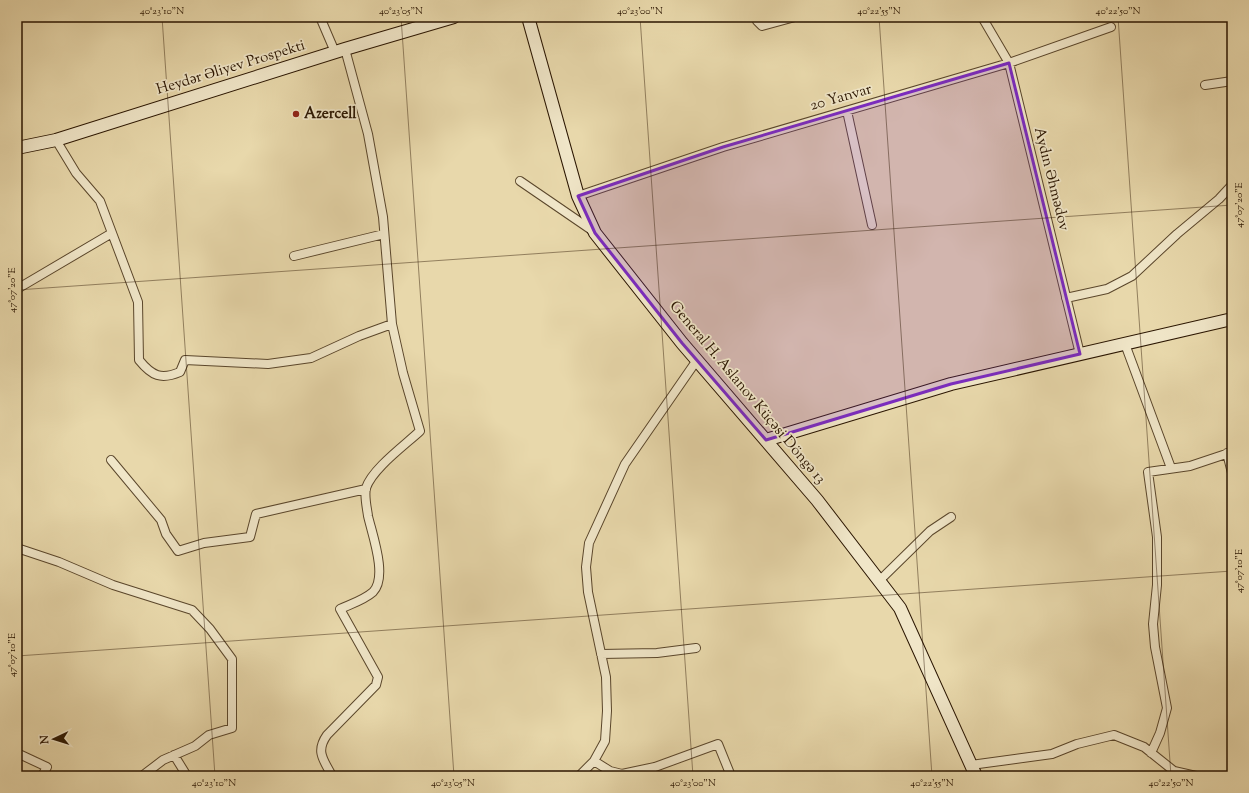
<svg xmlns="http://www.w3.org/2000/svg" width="1249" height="793" font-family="'Sorts Mill Goudy',serif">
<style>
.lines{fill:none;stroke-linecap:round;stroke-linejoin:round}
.minor-casing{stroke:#5a462b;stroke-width:10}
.secondary-casing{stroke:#2a1500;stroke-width:14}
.minor{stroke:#f0e6c8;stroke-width:8}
.secondary{stroke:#f0e6c8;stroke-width:12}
.marked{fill:#7b2cbf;fill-opacity:0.2;stroke:#7b2cbf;stroke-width:3;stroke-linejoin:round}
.ticks{fill:none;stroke:#2a1500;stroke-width:1;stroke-opacity:0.45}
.poi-dot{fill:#8f2418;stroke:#f0e6c8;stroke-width:1.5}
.labels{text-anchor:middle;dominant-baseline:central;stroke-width:3.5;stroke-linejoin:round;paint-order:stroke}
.street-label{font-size:15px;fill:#2a1500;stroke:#f0e6c8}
.poi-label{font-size:15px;font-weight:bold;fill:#2a1500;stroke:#f0e6c8;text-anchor:start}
.neatline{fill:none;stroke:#2a1500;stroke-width:1.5}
.ticks-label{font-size:10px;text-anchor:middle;fill:#2a1500}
</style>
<rect width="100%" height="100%" fill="#e8d8ab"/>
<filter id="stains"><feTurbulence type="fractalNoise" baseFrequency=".005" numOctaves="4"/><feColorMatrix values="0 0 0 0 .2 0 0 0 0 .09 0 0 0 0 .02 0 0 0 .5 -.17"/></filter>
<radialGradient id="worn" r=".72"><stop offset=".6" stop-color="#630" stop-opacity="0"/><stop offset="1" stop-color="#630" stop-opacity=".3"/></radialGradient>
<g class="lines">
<!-- minor casing -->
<g class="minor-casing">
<path id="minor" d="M 320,17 L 335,52
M 756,17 L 757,21 L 762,26 L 795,17
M 982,17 L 1009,63 L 1080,354
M 1205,85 L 1232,81
M 847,111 L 872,225
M 56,140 L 76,173 L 100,201 L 112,233 L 138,302 L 139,360 C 152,376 161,380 180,372 L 185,360 L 268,364 L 311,358 L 359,336 L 392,324
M 520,181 L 593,231
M 578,196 L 723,147 L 1009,63 L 1111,27
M 294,256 L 384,234
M 17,289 L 112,233
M 1066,298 L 1107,289 L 1132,276 L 1177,234 L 1219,199 L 1232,185
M 1125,344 L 1171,468
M 1227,453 L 1232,473
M 111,460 L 161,520 L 166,534 L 178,551 L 204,543 L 250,537 L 256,514 L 366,489
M 17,548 L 59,562 L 113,585 L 192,610 L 210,629 L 232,659 L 232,728 L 209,735 L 195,746 L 163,760 L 142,776
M 879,581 L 930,531 L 951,517
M 601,654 L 657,653 L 696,648
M 17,753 L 47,767 L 42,776
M 1151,753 L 1160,733 L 1167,708 L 1155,647 L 1153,624 L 1157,585 L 1157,537 L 1148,472 L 1190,466 L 1232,452
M 174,755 L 187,776
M 594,761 L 610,771 L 622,774 L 655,767 L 718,744 L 731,776
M 971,765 L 1052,754 L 1077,744 L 1114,735 L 1144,747 L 1174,771 L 1196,776
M 332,776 C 324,760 315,752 327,735 L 376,685 L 378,677 L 340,609 C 351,604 364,600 373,592 C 388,577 372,534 368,516 C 367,508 364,496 366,488 C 372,469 405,445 420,431 L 403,373 L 392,324 L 383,217 L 368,134 L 345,49
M 579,776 L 594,761 L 605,741 L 607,711 L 606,677 L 588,592 L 586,567 L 589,543 L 625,464 L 697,360"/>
</g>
<!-- secondary casing -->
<g class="secondary-casing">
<path id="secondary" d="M 528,17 L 578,196 L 595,233 L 682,343 L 817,500 L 900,608 L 976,776
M 17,148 L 56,140 L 345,49 L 454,17
M 766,440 L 951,384 L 1232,319"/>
</g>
<!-- minor -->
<use href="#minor" class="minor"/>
<!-- secondary -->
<use href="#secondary" class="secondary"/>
</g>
<!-- marked area -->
<path class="marked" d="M 1009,63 L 1080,354 L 951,384 L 766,440 L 682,343 L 595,233 L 578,196 L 723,147 Z"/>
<!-- ticks -->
<path class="ticks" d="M 162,17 L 215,776M 401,17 L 454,776M 640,17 L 693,776M 879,17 L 932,776M 1118,17 L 1171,776M 17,290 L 1232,205M 17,656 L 1232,571"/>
<!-- markers -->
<circle class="poi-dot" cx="296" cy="114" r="4"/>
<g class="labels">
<!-- street labels -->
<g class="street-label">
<text transform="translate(231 68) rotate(-17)">Heydər Əliyev Prospekti</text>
<text transform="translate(841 98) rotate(-16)">20 Yanvar</text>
<text transform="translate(1051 179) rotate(76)">Aydın Əhmədov</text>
<text transform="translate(747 393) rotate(50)">General H. Aslanov Küçəsi Döngə 13</text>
</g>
<!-- poi labels -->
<g class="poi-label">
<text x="304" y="114">Azercell</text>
</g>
</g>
<!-- margin -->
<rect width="1249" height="793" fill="none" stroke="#e8d8ab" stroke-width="44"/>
<!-- north arrow -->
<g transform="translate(54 739) rotate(266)" stroke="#f0e6c8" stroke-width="3" paint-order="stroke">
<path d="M0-3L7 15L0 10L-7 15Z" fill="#2a1500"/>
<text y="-6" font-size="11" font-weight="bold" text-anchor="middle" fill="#2a1500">N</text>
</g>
<rect x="22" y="22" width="1205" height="749" class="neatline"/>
<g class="ticks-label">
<text x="162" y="14">40°23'10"N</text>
<text x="401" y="14">40°23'05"N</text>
<text x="640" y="14">40°23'00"N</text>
<text x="879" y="14">40°22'55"N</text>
<text x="1118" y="14">40°22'50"N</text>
<text transform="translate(1238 205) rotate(-90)" y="4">47°07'20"E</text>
<text transform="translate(11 290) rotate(-90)" y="4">47°07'20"E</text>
<text transform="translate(1238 571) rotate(-90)" y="4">47°07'10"E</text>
<text transform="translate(11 655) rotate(-90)" y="4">47°07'10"E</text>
<text x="214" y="786">40°23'10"N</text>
<text x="453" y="786">40°23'05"N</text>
<text x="693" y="786">40°23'00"N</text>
<text x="932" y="786">40°22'55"N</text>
<text x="1171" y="786">40°22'50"N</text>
</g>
<rect width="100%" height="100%" filter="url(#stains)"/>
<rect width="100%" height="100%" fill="url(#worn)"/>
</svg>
